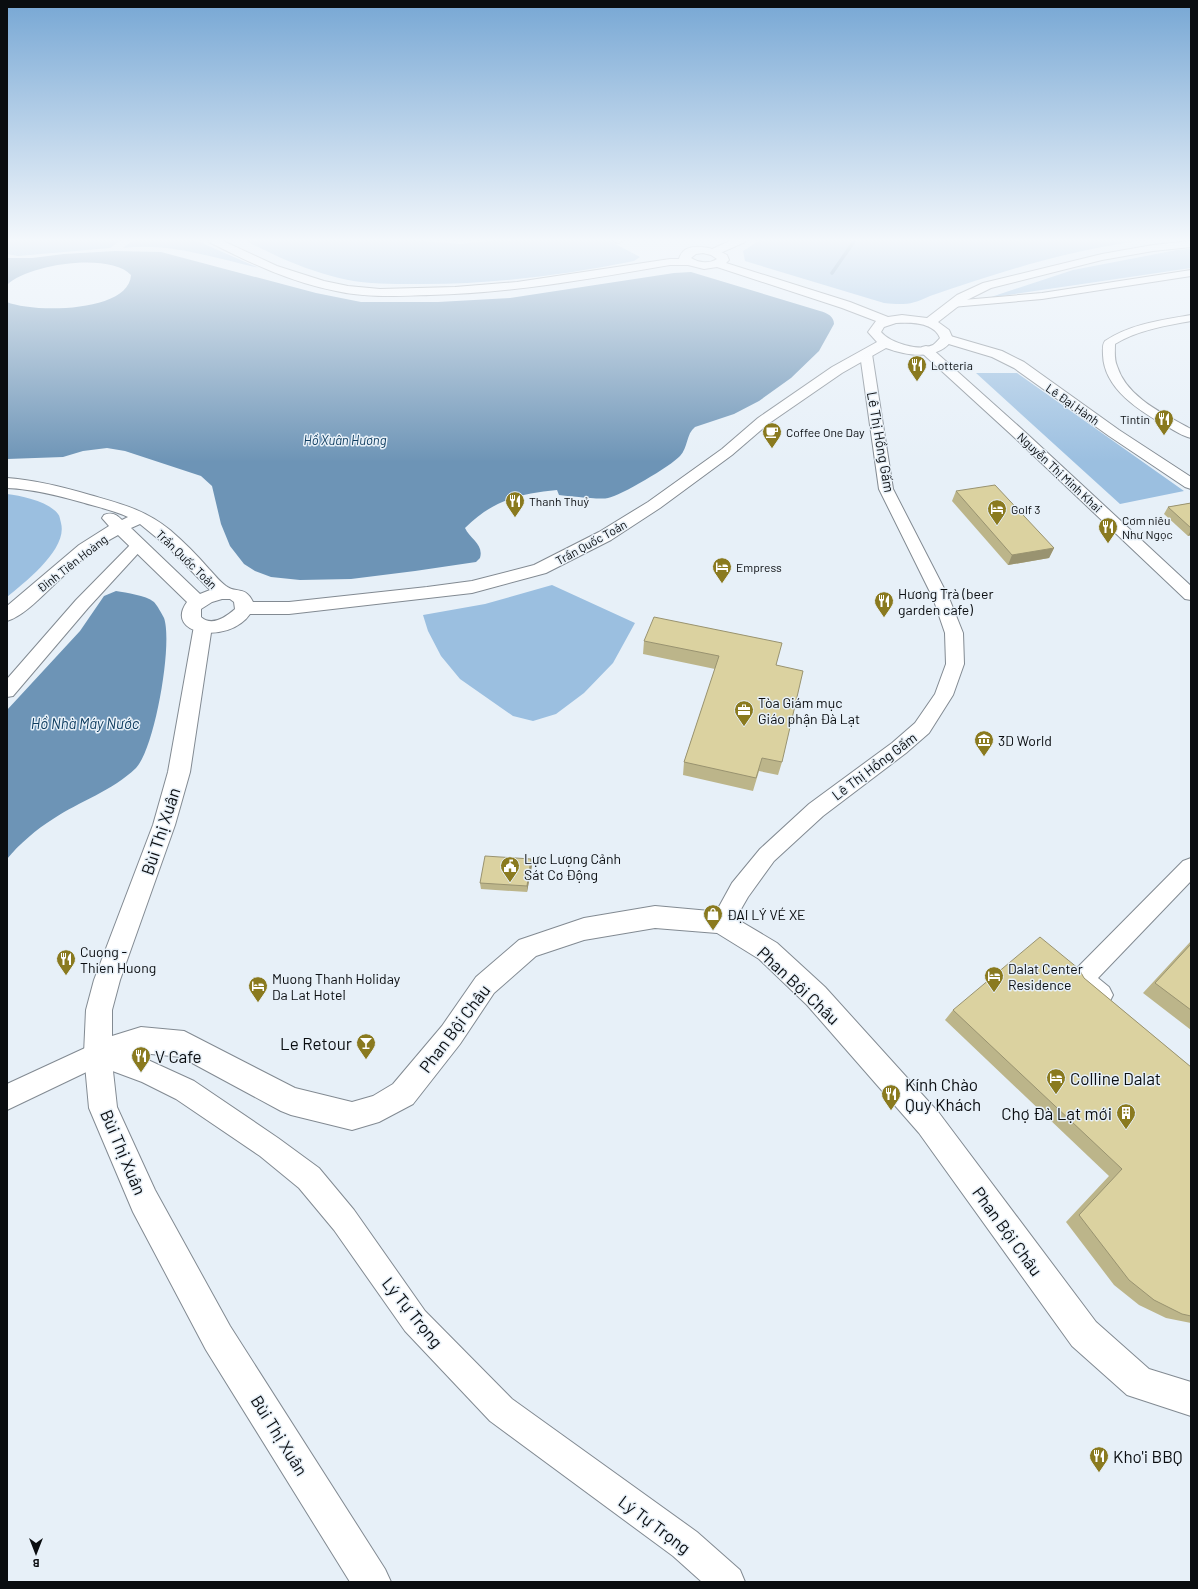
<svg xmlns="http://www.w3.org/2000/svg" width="1198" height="1589" font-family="Barlow,sans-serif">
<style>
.green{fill:#9bbfe0}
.water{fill:#6d94b6}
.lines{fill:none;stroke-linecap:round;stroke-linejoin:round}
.stream{stroke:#6d94b6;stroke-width:3.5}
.minor-casing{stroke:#828a92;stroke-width:2}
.tertiary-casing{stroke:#828a92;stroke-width:2}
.secondary-casing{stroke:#828a92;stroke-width:2}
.minor{fill:#fff;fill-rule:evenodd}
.tertiary{fill:#fff;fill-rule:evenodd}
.secondary{fill:#fff;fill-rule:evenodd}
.wall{fill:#bcb58a}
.shaded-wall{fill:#999370}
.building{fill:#dbd2a0;stroke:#999370}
.labels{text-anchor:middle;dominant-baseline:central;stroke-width:3;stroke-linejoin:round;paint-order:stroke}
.far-poi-label{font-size:12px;fill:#0a0d10;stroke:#e7f0f8;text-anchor:start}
.far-street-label{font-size:12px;fill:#0a0d10;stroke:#e7f0f8}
.far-water-label{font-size:13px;font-style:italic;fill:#0f3d60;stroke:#e7f0f8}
.street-label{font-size:14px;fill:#0a0d10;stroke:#e7f0f8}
.poi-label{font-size:14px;fill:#0a0d10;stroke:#e7f0f8;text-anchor:start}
.water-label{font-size:15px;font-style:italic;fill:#0f3d60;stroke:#e7f0f8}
.near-street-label{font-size:17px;fill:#0a0d10;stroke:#e7f0f8}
.near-poi-label{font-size:17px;fill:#0a0d10;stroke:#e7f0f8;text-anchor:start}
</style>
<rect width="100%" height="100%" fill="#e7f0f8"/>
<!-- green -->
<path class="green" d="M 7,240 L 121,240 L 110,248 L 18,256 L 7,254 Z
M 133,240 L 195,240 L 259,268 C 214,258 169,242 123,248 Z
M 244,240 L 413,240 L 460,244 L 497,240 L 608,240 L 640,257 L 634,261 C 564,275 495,284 424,284 C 396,284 366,285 339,278 C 306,270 275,256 244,240 Z
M 760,240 L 1149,240 C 1073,248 1001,272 930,296 C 912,305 903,305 884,303 L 745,261 L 743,251 Z
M 1191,249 L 1191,268 L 988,298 L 1073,270 L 1177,250 Z
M 976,373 L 1017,373 L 1184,491 L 1120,504 Z
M 7,494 C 22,496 48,501 58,514 C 60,516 60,520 61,523 C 68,549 25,582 7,597 Z
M 552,585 L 635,623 L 613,663 L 584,693 L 556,714 L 533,721 L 513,716 L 460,679 L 441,656 L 428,631 L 423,615 L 485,604 Z"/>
<!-- water -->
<path class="water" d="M 115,251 L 161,252 L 316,293 L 361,302 L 438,302 L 510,298 L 674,273 L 691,272 L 820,311 C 827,313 834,316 834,324 L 819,351 L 791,378 L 759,401 L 734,414 L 695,427 C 686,434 688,448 680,456 C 671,466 620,496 608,498 C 600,500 570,496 559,495 L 557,490 C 519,494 493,500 465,528 C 470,539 484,544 480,558 L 476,562 L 415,571 L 351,579 L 300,580 L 271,577 L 255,571 L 244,564 L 230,546 L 221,524 L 212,486 L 201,476 L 125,451 L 107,448 L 83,451 L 63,457 L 7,459 L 7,302 C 32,313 129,313 131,275 C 110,252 28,264 7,285 L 7,258 L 32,258 L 64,254 Z
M 116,591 C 127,593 145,595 154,602 C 157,605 162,614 164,618 C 173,643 155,748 136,768 C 112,791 80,801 53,819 C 37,829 19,844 7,859 L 7,710 L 80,631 L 104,596 Z"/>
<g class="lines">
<!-- stream -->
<path class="stream" d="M 832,273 L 855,240"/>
<!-- minor casing -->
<g class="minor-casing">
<path id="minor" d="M 613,240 L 624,240 L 619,243 L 615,242 Z
M 1191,270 L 1191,276 L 1042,299 L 952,307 L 946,304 L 952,301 L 1042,293 Z
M 1191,315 L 1191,321 C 1165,326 1137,330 1115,344 C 1115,352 1114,359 1117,366 C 1127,398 1164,414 1191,429 L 1191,438 C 1182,436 1174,430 1166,426 C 1140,411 1104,389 1103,355 C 1103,350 1102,345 1105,341 C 1130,324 1162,320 1191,315 Z
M 926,346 L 930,347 L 1025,432 L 1191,586 L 1191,600 L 1185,599 L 1015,438 L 922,353 L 920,350 L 922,347 Z
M 866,350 L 870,351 L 872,354 L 893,489 L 949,598 L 963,633 L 964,664 L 953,695 L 929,733 L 906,753 L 823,816 L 774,861 L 748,897 L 729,930 L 721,933 L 713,930 L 710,923 L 732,883 L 760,849 L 809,804 L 892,743 L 915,723 L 935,694 L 946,664 L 945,633 L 933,598 L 879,489 L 860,354 L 862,351 Z
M 138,540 L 143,542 L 146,545 L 143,548 L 88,608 L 13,696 L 7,697 L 7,679 L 76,600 L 133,542 Z
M 1191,858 L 1191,881 L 1098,978 L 1109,987 L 1113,995 L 1109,1003 L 1101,1006 C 1089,1001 1076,991 1070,979 L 1074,971 L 1183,861 Z
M 98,1042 L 148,1060 L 194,1081 L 278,1138 L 319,1168 L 354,1210 L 425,1311 L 512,1399 L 697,1532 L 740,1570 L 745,1582 L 702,1582 L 673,1556 L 490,1421 L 405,1331 L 334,1230 L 299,1188 L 260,1156 L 176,1099 L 142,1082 L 99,1066 L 7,1110 L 7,1084 Z"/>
</g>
<!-- tertiary casing -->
<g class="tertiary-casing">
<path id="tertiary" d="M 732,240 L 746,240 L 745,242 L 718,254 L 710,254 L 708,252 L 710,250 Z
M 947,335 L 1002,351 L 1024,362 L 1119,430 L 1191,477 L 1191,489 L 1185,487 L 1109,436 L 1014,368 L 992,357 L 942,342 L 941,339 L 942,336 Z
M 203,620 L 210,622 L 212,626 L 190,772 L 175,825 L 120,980 L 112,1010 L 112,1036 L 141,1027 L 184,1031 L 295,1088 L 352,1102 L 373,1096 L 393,1084 L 442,1026 L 476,977 L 519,940 L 584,918 L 655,906 L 721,912 L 730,915 L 777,943 L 825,987 L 939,1113 L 1096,1322 L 1149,1369 L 1191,1382 L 1191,1416 L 1127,1395 L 1072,1346 L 919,1133 L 807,1005 L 759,959 L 717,933 L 655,928 L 584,940 L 536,956 L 494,993 L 460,1044 L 413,1104 L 379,1122 L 352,1130 L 291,1115 L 281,1111 L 181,1057 L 141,1053 L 112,1062 L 117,1107 L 155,1190 L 230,1326 L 385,1569 L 391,1582 L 350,1582 L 206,1350 L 133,1212 L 89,1108 L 84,1054 L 86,1010 L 94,980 L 153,825 L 168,772 L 194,626 L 196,622 Z"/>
</g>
<!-- secondary casing -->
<g class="secondary-casing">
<path id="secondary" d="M 208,240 L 221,240 L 277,266 L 324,281 L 348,286 L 380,289 L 455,287 L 517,282 L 670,259 L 679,259 C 684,239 715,248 727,255 L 729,260 L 726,263 L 850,302 L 888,317 L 902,315 L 927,318 L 957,295 L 983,283 L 1102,254 L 1153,245 L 1191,241 L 1191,247 L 1153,251 L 1102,260 L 991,288 L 965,301 L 938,322 L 949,330 L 953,339 C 938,361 908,356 886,348 L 842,373 L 768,424 L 732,455 L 660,508 L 611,540 L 546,573 L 472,593 L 289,614 L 250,614 C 229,645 163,635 187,602 L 118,535 C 95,547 76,564 57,582 C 44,594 24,616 7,621 L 7,606 L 79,545 L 109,526 L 102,518 L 104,515 C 112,512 116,514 122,520 L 128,517 C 113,510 97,507 81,502 C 56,495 32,489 7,488 L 7,478 C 36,480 63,487 90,495 C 121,504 144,509 170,530 C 184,542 197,555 209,569 C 214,574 220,582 226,586 C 236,594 245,585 253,602 L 289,602 L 427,587 L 472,581 L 534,565 L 599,532 L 648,502 L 722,449 L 758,418 L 832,367 L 877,342 L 868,332 L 876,321 L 842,308 L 717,267 L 704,269 L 688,265 L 670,265 C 590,279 511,293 430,295 C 399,296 367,298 336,291 C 291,282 250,263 209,242 ZM 703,253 L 711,255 L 717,259 C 709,264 699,263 691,258 L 696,254 ZM 896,323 C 911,322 934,322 940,338 C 938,340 936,343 933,345 C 920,352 890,343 881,332 L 884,327 ZM 140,524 L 168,547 L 210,590 L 200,594 L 131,528 ZM 222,599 L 230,599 L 234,602 L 235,609 C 226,617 212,627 201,617 L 201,609 L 212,602 Z"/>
</g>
<!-- minor -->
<use href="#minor" class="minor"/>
<!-- tertiary -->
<use href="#tertiary" class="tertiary"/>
<!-- secondary -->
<use href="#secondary" class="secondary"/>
</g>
<!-- wall -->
<path class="wall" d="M 956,491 L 1054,548 L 1049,558 L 1008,565 L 952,501 Z
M 1191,503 L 1191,535 L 1188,536 L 1164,514 L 1168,507 Z
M 644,641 L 777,665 L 782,762 L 778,775 L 759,771 L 753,791 L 683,775 L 684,762 L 715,669 L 643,654 Z
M 532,865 L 527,892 L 481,889 L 480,883 Z
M 1191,941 L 1191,1030 L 1143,993 Z
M 1084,978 L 1191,1067 L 1191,1323 L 1166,1318 L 1139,1305 L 1114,1285 L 1066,1222 L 1109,1176 L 945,1020 L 953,1010 Z"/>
<!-- shaded-wall -->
<path class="shaded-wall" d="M 1191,530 L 1191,535 L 1188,536 Z
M 1054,548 L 1049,558 L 1008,565 L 1012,555 Z
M 531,859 L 532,865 L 527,892 L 527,886 Z"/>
<!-- building -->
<path class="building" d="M 995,485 L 1054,548 L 1012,555 L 956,491 Z
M 1191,503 L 1191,528 L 1168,507 Z
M 654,617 L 782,643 L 776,665 L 803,671 L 782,762 L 762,758 L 756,778 L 684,762 L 719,656 L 644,641 Z
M 485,856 L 531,859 L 527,886 L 480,883 Z
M 1040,937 L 1079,969 L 1084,978 L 1191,1067 L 1191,1316 L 1182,1314 L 1154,1300 L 1129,1280 L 1079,1215 L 1122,1169 L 953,1010 Z
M 1191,944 L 1191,1010 L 1155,983 Z"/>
<!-- sky -->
<linearGradient id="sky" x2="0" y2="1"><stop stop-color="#77a7d4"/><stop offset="0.52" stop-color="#f4f8fc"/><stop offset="1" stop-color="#f4f8fc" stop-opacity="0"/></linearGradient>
<rect width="1198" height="462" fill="url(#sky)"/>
<!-- icons -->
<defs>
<g id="restaurant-pin" transform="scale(1)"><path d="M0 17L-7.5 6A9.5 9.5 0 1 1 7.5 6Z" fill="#8a7a1f" stroke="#e7f0f8"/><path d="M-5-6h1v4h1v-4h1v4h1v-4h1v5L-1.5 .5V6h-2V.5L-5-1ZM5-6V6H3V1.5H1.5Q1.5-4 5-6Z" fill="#fff"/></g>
<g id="cafe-pin" transform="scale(1)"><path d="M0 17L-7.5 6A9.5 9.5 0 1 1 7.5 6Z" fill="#8a7a1f" stroke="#e7f0f8"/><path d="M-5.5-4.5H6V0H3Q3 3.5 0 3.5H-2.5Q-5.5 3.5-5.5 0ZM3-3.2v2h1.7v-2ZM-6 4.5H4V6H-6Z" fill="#fff"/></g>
<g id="hotel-pin" transform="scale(1)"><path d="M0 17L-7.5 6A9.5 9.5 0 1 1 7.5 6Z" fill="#8a7a1f" stroke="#e7f0f8"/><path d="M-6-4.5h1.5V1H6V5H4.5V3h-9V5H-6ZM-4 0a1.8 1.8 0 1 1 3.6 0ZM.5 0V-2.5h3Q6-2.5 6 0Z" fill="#fff"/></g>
<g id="office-pin" transform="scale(1)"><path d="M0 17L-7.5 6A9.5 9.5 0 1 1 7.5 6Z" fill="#8a7a1f" stroke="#e7f0f8"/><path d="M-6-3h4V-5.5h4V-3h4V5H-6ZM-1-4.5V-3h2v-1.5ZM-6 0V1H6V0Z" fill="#fff"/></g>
<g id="museum-pin" transform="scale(1)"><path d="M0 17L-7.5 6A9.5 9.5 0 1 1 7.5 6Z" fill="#8a7a1f" stroke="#e7f0f8"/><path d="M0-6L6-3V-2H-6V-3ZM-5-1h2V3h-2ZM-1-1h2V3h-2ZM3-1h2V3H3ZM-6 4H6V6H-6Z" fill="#fff"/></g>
<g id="civic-pin" transform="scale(1)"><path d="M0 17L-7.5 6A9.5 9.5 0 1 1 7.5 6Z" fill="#8a7a1f" stroke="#e7f0f8"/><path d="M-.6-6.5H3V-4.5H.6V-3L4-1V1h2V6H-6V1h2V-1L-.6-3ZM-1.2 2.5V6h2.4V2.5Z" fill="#fff"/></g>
<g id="shop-pin" transform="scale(1)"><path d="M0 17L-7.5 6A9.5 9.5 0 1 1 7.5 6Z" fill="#8a7a1f" stroke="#e7f0f8"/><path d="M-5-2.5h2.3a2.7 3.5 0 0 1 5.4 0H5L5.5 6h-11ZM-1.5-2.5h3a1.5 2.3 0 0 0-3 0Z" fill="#fff"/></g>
<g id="bar-pin" transform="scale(1)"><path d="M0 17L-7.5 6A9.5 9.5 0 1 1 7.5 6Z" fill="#8a7a1f" stroke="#e7f0f8"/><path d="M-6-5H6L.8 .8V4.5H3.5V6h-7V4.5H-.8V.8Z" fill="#fff"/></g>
<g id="building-pin" transform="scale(1)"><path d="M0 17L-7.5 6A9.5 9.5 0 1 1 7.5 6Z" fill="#8a7a1f" stroke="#e7f0f8"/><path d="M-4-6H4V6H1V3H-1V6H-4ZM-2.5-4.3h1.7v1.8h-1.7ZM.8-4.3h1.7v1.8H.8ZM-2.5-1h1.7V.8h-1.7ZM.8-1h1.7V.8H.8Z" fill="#fff"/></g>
</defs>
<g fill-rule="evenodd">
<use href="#restaurant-pin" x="917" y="365"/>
<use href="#restaurant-pin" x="1164" y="419"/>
<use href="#cafe-pin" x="772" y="432"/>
<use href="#restaurant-pin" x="515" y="501"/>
<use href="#hotel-pin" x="997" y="509"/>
<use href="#restaurant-pin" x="1108" y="527"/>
<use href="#hotel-pin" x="722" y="567"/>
<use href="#restaurant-pin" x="884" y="601"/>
<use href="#office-pin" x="744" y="710"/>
<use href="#museum-pin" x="984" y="740"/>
<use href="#civic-pin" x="510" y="866"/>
<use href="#shop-pin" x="713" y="914"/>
<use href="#restaurant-pin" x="66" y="959"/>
<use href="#hotel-pin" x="994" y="976"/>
<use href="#hotel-pin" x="258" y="986"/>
<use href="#bar-pin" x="366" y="1043"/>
<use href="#restaurant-pin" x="141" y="1056"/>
<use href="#hotel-pin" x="1056" y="1078"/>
<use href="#restaurant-pin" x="891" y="1094"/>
<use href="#building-pin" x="1126" y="1113"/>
<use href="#restaurant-pin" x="1099" y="1456"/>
</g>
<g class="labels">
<!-- far-poi labels -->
<g class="far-poi-label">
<text x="931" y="365">Lotteria</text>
<text x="1150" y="419" text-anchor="end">Tintin</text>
<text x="786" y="432">Coffee One Day</text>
<text x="529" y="501">Thanh Thuỷ</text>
<text x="1011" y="509">Golf 3</text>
<text x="1122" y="520">Cơm niêu<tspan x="1122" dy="14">Như Ngọc</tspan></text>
<text x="736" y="567">Empress</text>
</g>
<!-- far-street labels -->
<g class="far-street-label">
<text transform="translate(1073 404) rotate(35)">Lê Đại Hành</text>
<text transform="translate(1060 472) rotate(43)">Nguyễn Thị Minh Khai</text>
<text transform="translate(591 542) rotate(-29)">Trần Quốc Toản</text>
<text transform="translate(187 559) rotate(44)">Trần Quốc Toản</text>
<text transform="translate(72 563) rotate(-38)">Đinh Tiên Hoàng</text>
</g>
<!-- far-water labels -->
<g class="far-water-label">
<text x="345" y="440">Hồ Xuân Hương</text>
</g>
<!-- street labels -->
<g class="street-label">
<text transform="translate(881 442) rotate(80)">Lê Thị Hồng Gấm</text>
<text transform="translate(874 766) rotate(-37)">Lê Thị Hồng Gấm</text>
</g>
<!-- poi labels -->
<g class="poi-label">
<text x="898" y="593">Hương Trà (beer<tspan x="898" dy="16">garden cafe)</tspan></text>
<text x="758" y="702">Tòa Giám mục<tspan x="758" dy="16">Giáo phận Đà Lạt</tspan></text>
<text x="998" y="740">3D World</text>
<text x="524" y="858">Lực Lượng Cảnh<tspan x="524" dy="16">Sát Cơ Động</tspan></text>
<text x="727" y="914">ĐẠI LÝ VÉ XE</text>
<text x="80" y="951">Cuong -<tspan x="80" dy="16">Thien Huong</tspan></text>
<text x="1008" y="968">Dalat Center<tspan x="1008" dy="16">Residence</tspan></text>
<text x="272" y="978">Muong Thanh Holiday<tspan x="272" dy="16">Da Lat Hotel</tspan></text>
</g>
<!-- water labels -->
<g class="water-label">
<text x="85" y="723">Hồ Nhà Máy Nước</text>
</g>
<!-- near-street labels -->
<g class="near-street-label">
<text transform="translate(160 831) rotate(-72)">Bùi Thị Xuân</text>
<text transform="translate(799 985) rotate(43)">Phan Bội Châu</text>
<text transform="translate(454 1028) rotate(-53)">Phan Bội Châu</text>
<text transform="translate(124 1152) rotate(67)">Bùi Thị Xuân</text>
<text transform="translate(1008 1231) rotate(54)">Phan Bội Châu</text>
<text transform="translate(413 1312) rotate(51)">Lý Tự Trọng</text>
<text transform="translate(280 1435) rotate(58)">Bùi Thị Xuân</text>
<text transform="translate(655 1524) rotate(37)">Lý Tự Trọng</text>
</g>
<!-- near-poi labels -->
<g class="near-poi-label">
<text x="352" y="1043" text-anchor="end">Le Retour</text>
<text x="155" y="1056">V Cafe</text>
<text x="1070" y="1078">Colline Dalat</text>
<text x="905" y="1084">Kính Chào<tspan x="905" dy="20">Quy Khách</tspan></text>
<text x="1112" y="1113" text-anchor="end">Chợ Đà Lạt mới</text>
<text x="1113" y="1456">Kho'i BBQ</text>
</g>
</g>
<!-- border -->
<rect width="1198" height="1589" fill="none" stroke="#0a0d10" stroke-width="16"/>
<!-- north arrow -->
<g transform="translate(36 1553) rotate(180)" stroke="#e7f0f8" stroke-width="3" paint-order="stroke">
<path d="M0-3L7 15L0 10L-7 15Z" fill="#0a0d10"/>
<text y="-6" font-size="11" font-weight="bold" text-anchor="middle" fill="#0a0d10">B</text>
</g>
</svg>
